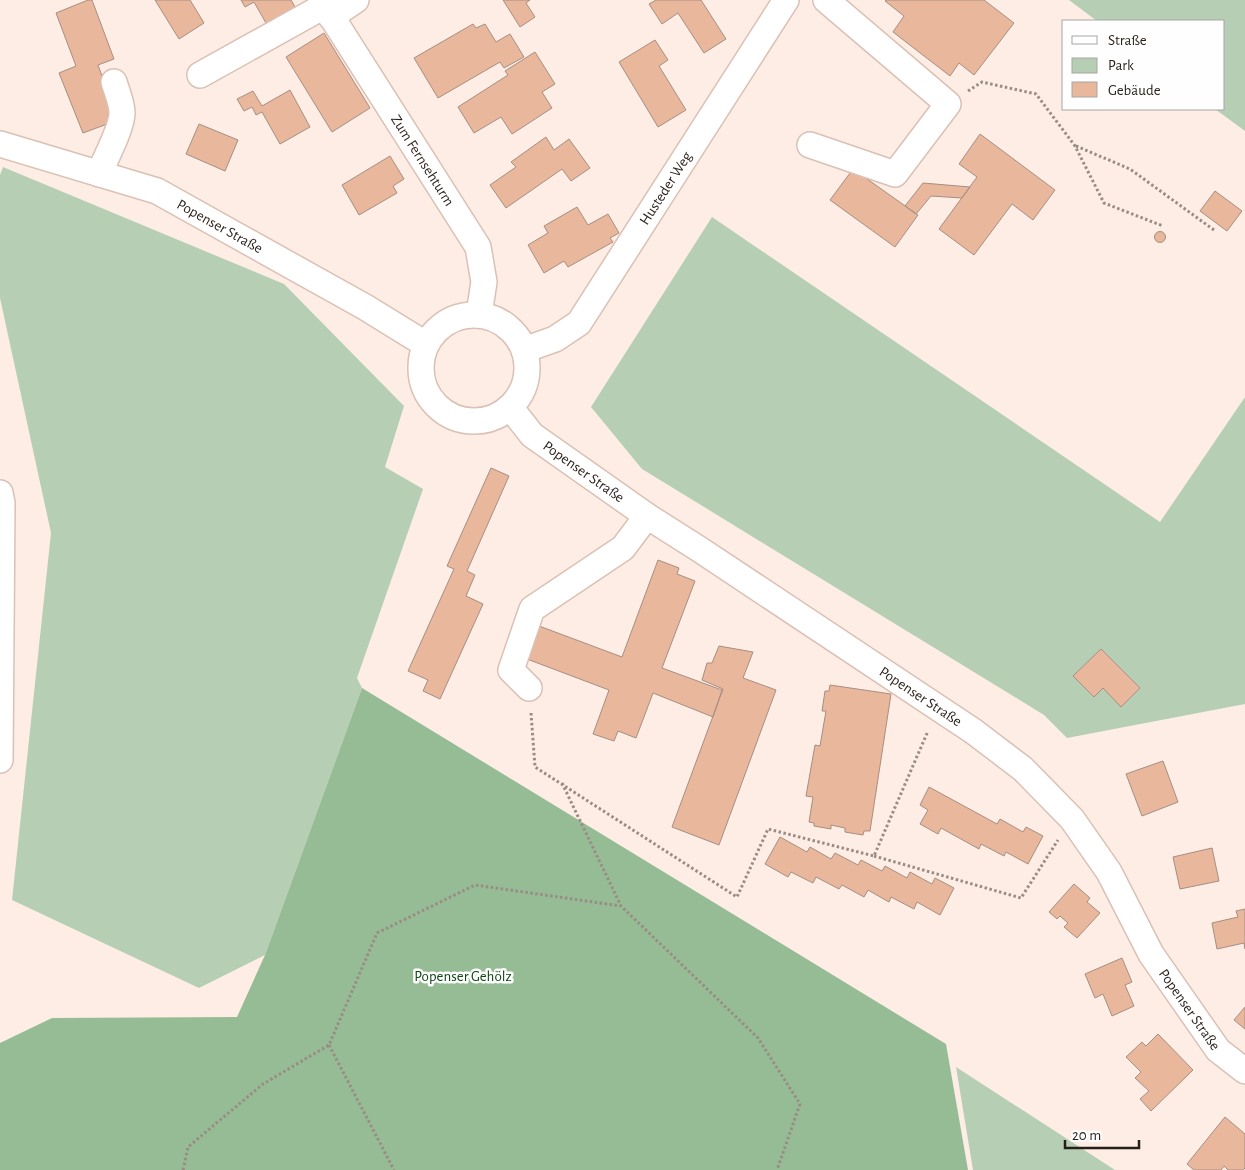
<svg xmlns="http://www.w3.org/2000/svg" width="1245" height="1170" font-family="'Alegreya Sans',sans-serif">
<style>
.green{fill:#b6cfb4}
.forest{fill:#96bc95}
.building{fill:#e9b79c;stroke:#a68e82}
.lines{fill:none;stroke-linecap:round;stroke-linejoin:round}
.minor-casing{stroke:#dac1b4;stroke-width:28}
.path{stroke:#998c85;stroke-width:3;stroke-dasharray:2.5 2.5;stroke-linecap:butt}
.minor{stroke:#fff;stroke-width:25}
.labels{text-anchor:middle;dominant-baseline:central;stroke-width:5;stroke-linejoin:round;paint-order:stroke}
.street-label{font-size:15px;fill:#281f1a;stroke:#fefefe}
.park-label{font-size:15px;fill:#104713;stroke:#fefefe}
</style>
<rect width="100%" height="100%" fill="#fdede5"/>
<!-- green -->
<path class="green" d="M 1069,0 L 1245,0 L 1245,131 L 1215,109 L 1224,109 L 1224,21 L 1097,21 Z
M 3,167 L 284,284 L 404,406 L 385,467 L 423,489 L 357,678 L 362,688 L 265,955 L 199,988 L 12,900 L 51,533 L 0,298 L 0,175 Z
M 712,217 L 1160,522 L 1245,397 L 1245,704 L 1067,738 L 1044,715 L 642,469 L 591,407 Z
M 956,1067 L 1115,1170 L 973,1170 Z"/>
<!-- forest -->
<path class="forest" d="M 362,688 L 946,1044 L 968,1170 L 0,1170 L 0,1043 L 52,1018 L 237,1017 L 265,955 Z"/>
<!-- building -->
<path class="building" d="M 88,0 L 92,0 L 114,59 L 98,65 L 118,120 L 83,133 L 59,73 L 76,66 L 56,13 Z
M 155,0 L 190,0 L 204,23 L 179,39 Z
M 241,0 L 291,0 L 299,14 L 270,30 L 254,2 L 245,7 Z
M 503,0 L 530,0 L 526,3 L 535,17 L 520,27 Z
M 656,0 L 701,0 L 726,39 L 704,53 L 678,13 L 662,24 L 649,4 Z
M 887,0 L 984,0 L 1014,23 L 974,75 L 959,63 L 950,76 L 893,32 L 904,16 L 885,1 Z
M 473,24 L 476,28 L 485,24 L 496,42 L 510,34 L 524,57 L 504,68 L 500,62 L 438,98 L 414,58 Z
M 324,33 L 370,108 L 332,132 L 286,57 Z
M 655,40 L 668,60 L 659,66 L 686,110 L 658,127 L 619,62 Z
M 535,52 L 555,84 L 542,92 L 552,108 L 512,134 L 501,117 L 474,133 L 458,107 L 508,75 L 505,71 Z
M 290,90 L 310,127 L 280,144 L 262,112 L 256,115 L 252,107 L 244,111 L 237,99 L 253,91 L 262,106 Z
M 199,124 L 238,140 L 225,171 L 186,154 Z
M 980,134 L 1055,190 L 1033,220 L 1012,204 L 974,255 L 939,229 L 977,177 L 959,164 Z
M 546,137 L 554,150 L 569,139 L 590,168 L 571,181 L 562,169 L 506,208 L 490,185 L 516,167 L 511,162 Z
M 390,156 L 404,179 L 393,186 L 397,193 L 359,215 L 342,185 Z
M 853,169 L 918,215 L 895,247 L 830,200 Z
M 923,183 L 970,187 L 962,198 L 931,196 L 916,214 L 905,206 Z
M 1215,191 L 1242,211 L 1227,231 L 1200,211 Z
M 577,207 L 588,225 L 608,214 L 619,233 L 610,238 L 613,242 L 568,267 L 564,261 L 544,273 L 528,245 L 548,233 L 544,226 Z
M1154.5 237a5.5 5.5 0 1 1 11 0a5.5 5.5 0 1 1-11 0Z
M 491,468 L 509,476 L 467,571 L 475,575 L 466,596 L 483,604 L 440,699 L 423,691 L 428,680 L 408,671 L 454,569 L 447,566 Z
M 658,560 L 679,568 L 677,574 L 695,581 L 662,668 L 722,690 L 713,717 L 653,693 L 636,738 L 618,731 L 614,741 L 593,734 L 609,690 L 519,656 L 531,623 L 622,657 Z
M 719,646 L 753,652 L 743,678 L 776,690 L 719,845 L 672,827 L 723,689 L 702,680 L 707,663 L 712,663 Z
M 1101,649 L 1140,688 L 1121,707 L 1103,688 L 1094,697 L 1073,676 Z
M 830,685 L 891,694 L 870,831 L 864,831 L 863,835 L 845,832 L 845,828 L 831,825 L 831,829 L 814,826 L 814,823 L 809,822 L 813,797 L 806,796 L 815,745 L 820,746 L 826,711 L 822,711 L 825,691 L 829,691 Z
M 1163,761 L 1178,802 L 1142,816 L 1126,774 Z
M 929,787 L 997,824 L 1000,819 L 1023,832 L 1026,827 L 1043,836 L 1028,864 L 1006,852 L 1004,856 L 981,844 L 979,849 L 941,828 L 938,834 L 920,824 L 928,810 L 920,805 Z
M 780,837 L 807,852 L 810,847 L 831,859 L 835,853 L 858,865 L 861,860 L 882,871 L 885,866 L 907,878 L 910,872 L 932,884 L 935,878 L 954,888 L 940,915 L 917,902 L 914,909 L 891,897 L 889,902 L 868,890 L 864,897 L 842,885 L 839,889 L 816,877 L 813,883 L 791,872 L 788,877 L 765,864 Z
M 1212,848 L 1219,881 L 1180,889 L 1173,857 Z
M 1074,884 L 1090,898 L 1087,902 L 1100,913 L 1077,938 L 1064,927 L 1068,923 L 1060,916 L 1057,919 L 1049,912 Z
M 1245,909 L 1245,949 L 1244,943 L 1217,949 L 1212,923 L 1238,917 L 1236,911 Z
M 1122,958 L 1132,982 L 1125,985 L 1134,1006 L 1112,1016 L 1103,994 L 1095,998 L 1085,974 Z
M 1245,1007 L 1245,1029 L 1234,1020 Z
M 1158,1034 L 1193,1070 L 1151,1111 L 1140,1099 L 1149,1091 L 1135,1078 L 1141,1072 L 1126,1057 L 1142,1042 L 1146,1046 Z
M 1225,1117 L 1245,1134 L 1245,1168 L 1243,1170 L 1228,1170 L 1224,1166 L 1221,1170 L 1194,1170 L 1187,1164 Z"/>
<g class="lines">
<!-- minor casing -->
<g class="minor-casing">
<g id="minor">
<path id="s1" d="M 321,0 L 478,247 L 484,282 L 479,314"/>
<path d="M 331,17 L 356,0"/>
<path d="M 200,75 L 324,6"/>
<path id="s2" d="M 0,144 L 157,191 L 365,307 L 425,344"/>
<path d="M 810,145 L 895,174 L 948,104 L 826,0"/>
<path d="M 99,174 C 105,159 122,128 122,113 C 122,103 117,92 114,82"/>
<circle cx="474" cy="368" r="53"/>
<path id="s3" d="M 524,350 L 555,339 L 579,323 L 786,0"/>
<path id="s4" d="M 510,407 L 532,435 L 647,516 L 699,549 L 973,731 L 1023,769 L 1072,819 L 1109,872 L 1151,954 L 1218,1050 L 1245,1071"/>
<path d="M 0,493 L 2,503 L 0,760"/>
<path d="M 529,688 L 511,670 L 532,609 L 623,548 L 647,516"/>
</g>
</g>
<!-- path -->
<path class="path" d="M 968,91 L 982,82 L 1036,94 L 1075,146 L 1104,203 L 1163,226
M 1076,146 L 1130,169 L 1214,230
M 531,713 L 535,767 L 737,897 L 768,829 L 874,856 L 928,731
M 562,783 L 621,906
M 874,856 L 1021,898 L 1058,840
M 329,1045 L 394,1170
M 183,1170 L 188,1147 L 263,1084 L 329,1045 L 377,933 L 475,885 L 621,906 L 758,1038 L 800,1104 L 777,1170"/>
<!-- minor -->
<use href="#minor" class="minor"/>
</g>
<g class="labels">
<!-- street labels -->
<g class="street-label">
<text stroke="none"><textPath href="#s1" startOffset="190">Zum Fernsehturm</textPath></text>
<text stroke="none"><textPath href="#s3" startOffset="222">Husteder Weg</textPath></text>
<text stroke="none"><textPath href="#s2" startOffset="236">Popenser Straße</textPath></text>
<text stroke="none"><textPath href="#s4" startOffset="99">Popenser Straße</textPath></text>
<text stroke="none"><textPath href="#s4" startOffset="504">Popenser Straße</textPath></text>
<text stroke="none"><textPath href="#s4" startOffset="924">Popenser Straße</textPath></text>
</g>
<!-- park labels -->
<g class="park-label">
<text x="463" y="976">Popenser Gehölz</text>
</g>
</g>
<!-- legend -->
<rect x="1062" y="20" width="162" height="90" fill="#fefefe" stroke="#a8a5a3"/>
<rect x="1072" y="36" width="25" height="8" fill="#ffffff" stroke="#a8a5a3"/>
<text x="1108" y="45" font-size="15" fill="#281f1a">Straße</text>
<rect x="1072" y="58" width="25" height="15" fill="#b6cfb4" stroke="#a8a5a3"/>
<text x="1108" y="70" font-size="15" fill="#281f1a">Park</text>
<rect x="1072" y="82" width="25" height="15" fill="#e9b79c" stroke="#a8a5a3"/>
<text x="1108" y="95" font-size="15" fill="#281f1a">Gebäude</text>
<!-- scale -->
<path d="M1065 1140v8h74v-8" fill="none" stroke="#281f1a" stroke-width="2.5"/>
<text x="1072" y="1140" font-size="15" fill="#281f1a" stroke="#fefefe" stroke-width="4" paint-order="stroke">20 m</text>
</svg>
